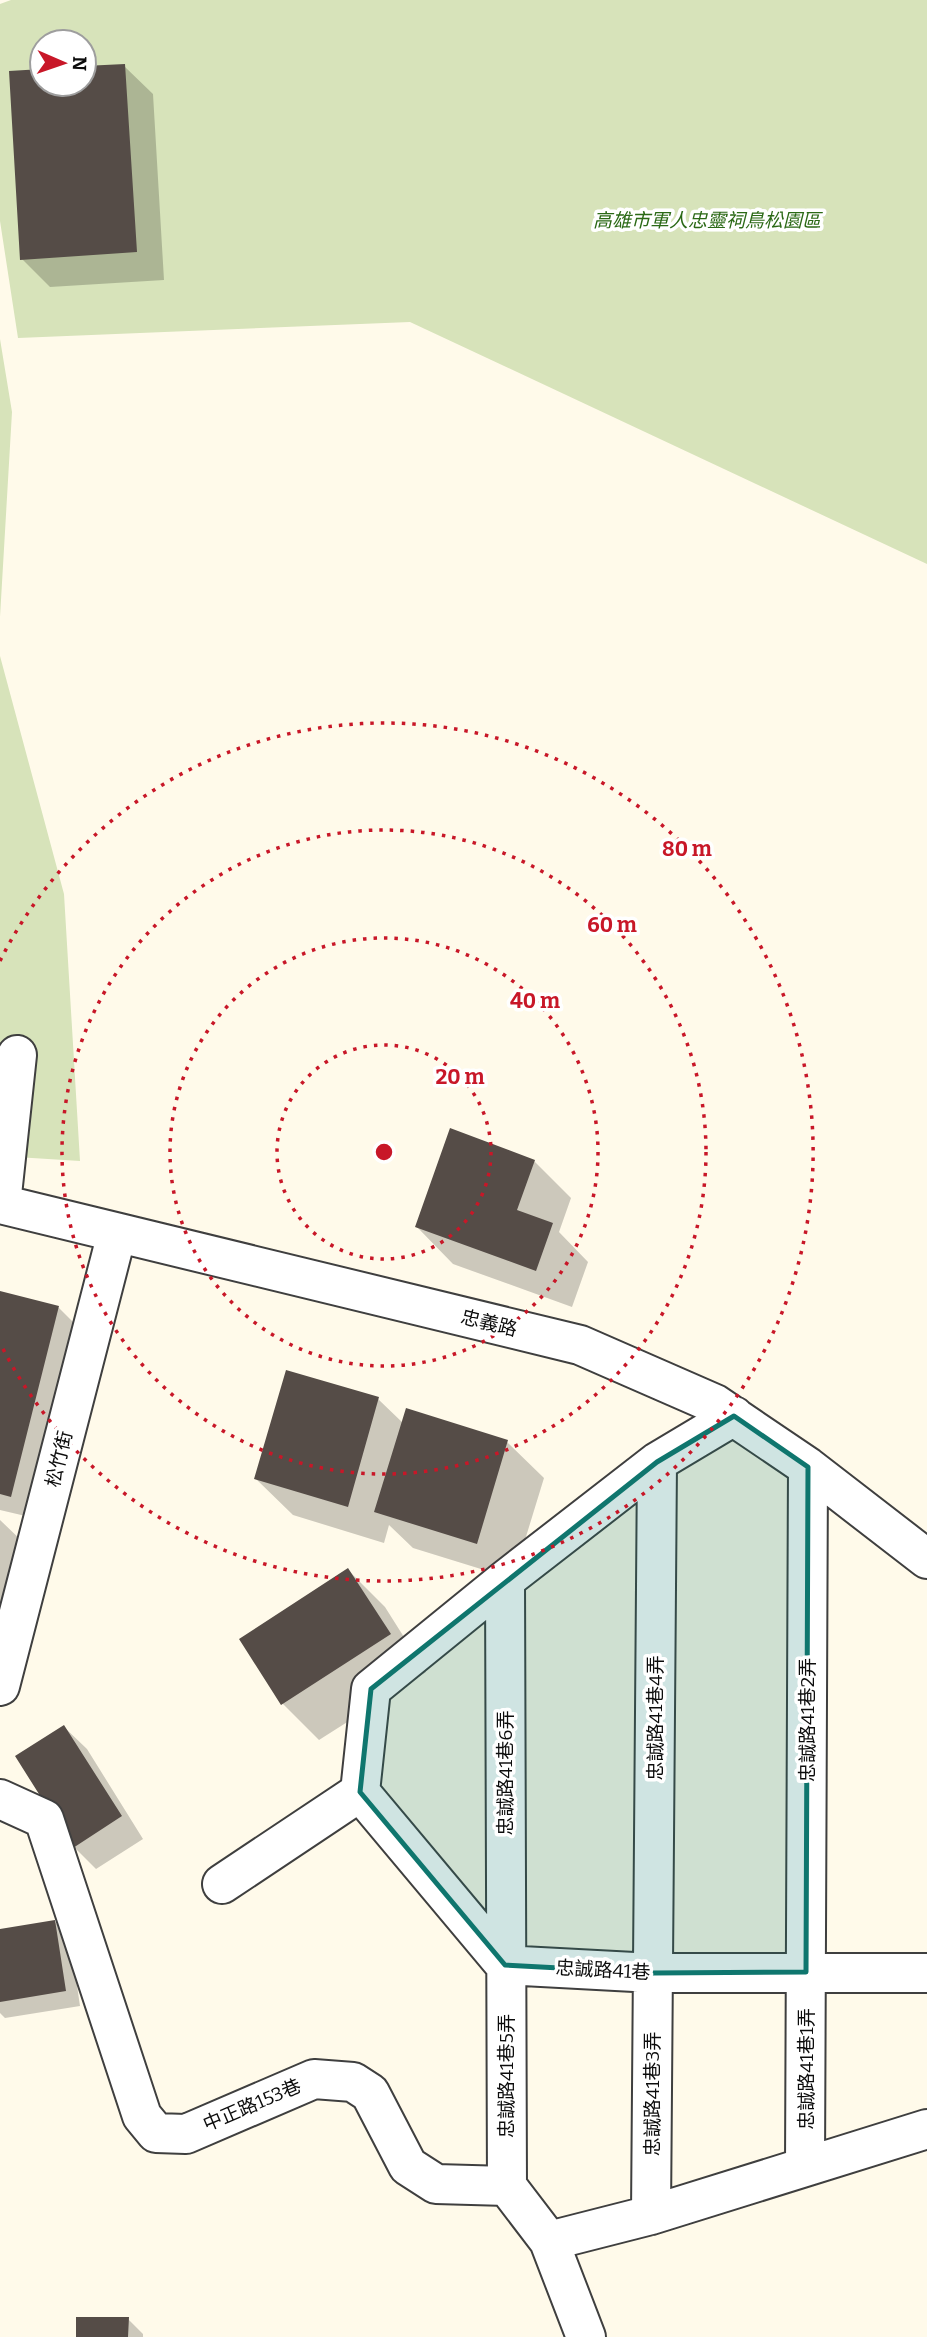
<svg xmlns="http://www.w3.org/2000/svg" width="927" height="2337" font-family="Bitter,'Noto Sans TC',serif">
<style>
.cemetery{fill:#d7e3ba;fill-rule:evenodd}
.shadow{fill:#0003}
.building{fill:#554c47}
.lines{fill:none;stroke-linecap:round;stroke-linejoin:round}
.minor-casing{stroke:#3f3f3f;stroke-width:42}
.minor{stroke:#fff;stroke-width:38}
.marked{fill:#0f766e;fill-opacity:0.2;stroke:#0f766e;stroke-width:5;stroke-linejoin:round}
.ring{fill:none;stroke:#c81728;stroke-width:3.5;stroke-dasharray:3.5 7}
.labels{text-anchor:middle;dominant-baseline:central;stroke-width:7;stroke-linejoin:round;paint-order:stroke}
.park-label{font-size:19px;font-style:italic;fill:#2b6916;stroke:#fff}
.street-label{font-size:19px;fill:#0c0c0c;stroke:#fff}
.centre{fill:#c81728;stroke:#fff;stroke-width:3.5}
.ring-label{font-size:21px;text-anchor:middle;font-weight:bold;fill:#c81728;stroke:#fff;stroke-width:7;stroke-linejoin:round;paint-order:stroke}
</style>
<rect width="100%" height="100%" fill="#fffaea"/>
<!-- cemetery -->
<path class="cemetery" d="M 11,0 L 927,0 L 927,564 L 410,322 L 18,338 L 0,221 L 0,4 ZM 42,42 L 84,42 L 84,84 L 42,84 Z
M 0,339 L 12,412 L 0,617 Z
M 0,656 L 64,894 L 80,1161 L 0,1156 Z"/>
<!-- shadow -->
<path class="shadow" d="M 124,66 L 153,94 L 164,280 L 50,287 L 22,259 L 42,71 L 42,84 L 84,84 L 84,68 Z
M 534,1161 L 571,1198 L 559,1232 L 588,1262 L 572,1307 L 453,1264 L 417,1227 Z
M 0,1293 L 59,1308 L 81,1330 L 34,1518 L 0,1510 Z
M 378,1399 L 403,1423 L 507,1442 L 544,1478 L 513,1579 L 413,1548 L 389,1525 L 384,1543 L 293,1515 L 256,1479 Z
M 0,1520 L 23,1542 L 0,1628 Z
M 348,1570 L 385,1607 L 426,1672 L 319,1740 L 283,1704 L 241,1640 Z
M 64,1727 L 87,1749 L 143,1839 L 96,1869 L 74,1847 Z
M 55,1922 L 70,1938 L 80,2006 L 5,2018 L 0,2013 L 0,1931 Z
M 128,2319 L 143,2334 L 143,2337 L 78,2337 Z"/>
<!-- building -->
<path class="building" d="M 125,64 L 137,252 L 20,260 L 9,71 L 42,69 L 42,84 L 84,84 L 84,66 Z
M 450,1128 L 535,1160 L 517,1210 L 553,1223 L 536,1271 L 415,1227 Z
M 0,1291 L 59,1306 L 11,1497 L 0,1494 Z
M 286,1370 L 379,1397 L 348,1507 L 254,1479 Z
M 406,1408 L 508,1440 L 477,1544 L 374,1512 Z
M 348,1568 L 391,1634 L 281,1705 L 239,1639 Z
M 64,1725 L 122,1816 L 73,1848 L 15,1756 Z
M 55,1920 L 66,1991 L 0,2002 L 0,1929 Z
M 76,2317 L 129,2317 L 128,2337 L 76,2337 Z"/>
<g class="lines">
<!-- minor casing -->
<g class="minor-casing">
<path id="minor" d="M 0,1204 L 580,1345 L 715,1404 L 808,1467 L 927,1559
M 1,1204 L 17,1055
M 734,1416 L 657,1462 L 505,1580 L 371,1689 L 360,1792 L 505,1965 L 653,1973 L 927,1973
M 505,1580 L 507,2186
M 0,1686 L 117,1233
M 0,1799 L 44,1819 L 142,2116 L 156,2133 L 186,2134 L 314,2079 L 353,2082 L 370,2093 L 408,2166 L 436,2184 L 507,2186 L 549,2241 L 586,2337
M 222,1884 L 360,1792
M 805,2166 L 808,1467
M 651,2215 L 657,1462
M 549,2241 L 651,2215 L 927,2129"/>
</g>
<!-- minor -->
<use href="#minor" class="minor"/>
</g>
<!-- marked area -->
<path class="marked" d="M 734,1416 L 808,1467 L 806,1972 L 653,1973 L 505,1965 L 360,1792 L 371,1689 L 657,1462 Z"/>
<!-- distance rings -->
<g class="ring">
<circle cx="384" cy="1152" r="107"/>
<circle cx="384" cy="1152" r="214"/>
<circle cx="384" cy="1152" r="322"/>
<path d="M0 961A429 429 0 1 1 0 1343"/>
</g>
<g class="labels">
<!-- park labels -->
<g class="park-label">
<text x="707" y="220">高雄市軍人忠靈祠鳥松園區</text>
</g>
<!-- street labels -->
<g class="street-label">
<text transform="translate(489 1323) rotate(14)">忠義路</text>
<text transform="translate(59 1459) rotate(-76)">松竹街</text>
<text transform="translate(655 1718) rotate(-90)">忠誠路41巷4弄</text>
<text transform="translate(807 1720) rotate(-90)">忠誠路41巷2弄</text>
<text transform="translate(505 1773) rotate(-90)">忠誠路41巷6弄</text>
<text transform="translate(603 1970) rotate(3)">忠誠路41巷</text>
<text transform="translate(806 2069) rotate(-90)">忠誠路41巷1弄</text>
<text transform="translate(506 2076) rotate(-90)">忠誠路41巷5弄</text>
<text transform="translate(652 2094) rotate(-90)">忠誠路41巷3弄</text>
<text transform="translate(252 2105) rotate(-23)">中正路153巷</text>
</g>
</g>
<circle cx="384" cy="1152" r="10" class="centre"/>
<g class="ring-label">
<text x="687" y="856">80 m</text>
<text x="612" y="932">60 m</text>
<text x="535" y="1008">40 m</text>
<text x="460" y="1084">20 m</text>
</g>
<!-- north arrow -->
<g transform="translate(63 63) rotate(92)"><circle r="33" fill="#ffffff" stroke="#9e9e9e" stroke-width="2"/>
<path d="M0-5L12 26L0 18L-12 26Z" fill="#c81728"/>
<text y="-10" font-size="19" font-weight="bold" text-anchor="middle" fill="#0c0c0c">N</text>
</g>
</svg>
